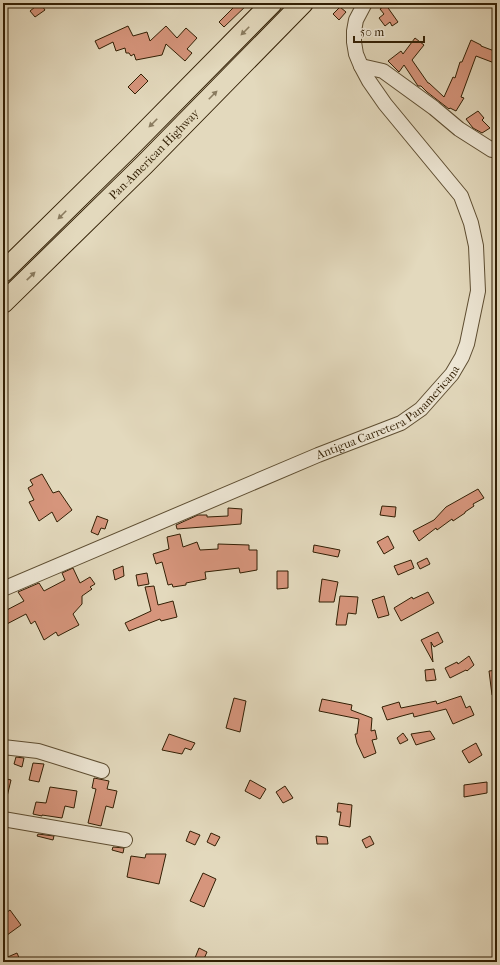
<svg xmlns="http://www.w3.org/2000/svg" width="500" height="965" font-family="'IM FELL French Canon',serif">
<style>
.building{fill:#d6957c;stroke:#321f04}
.lines{fill:none;stroke-linecap:round;stroke-linejoin:round}
.minor-casing{stroke:#5e4e32;stroke-width:16}
.highway-casing{stroke:#321f04;stroke-width:22}
.minor{stroke:#ede6d4;stroke-width:14}
.highway{stroke:#e3d9bd;stroke-width:20}
.oneway{fill:#8a7c60}
.labels{text-anchor:middle;dominant-baseline:central;stroke-width:4;stroke-linejoin:round;paint-order:stroke}
.street-label{font-size:12px;fill:#321f04;stroke:#ede6d4}
</style>
<rect width="100%" height="100%" fill="#e3d9bd"/>
<filter id="stains"><feTurbulence type="fractalNoise" baseFrequency=".005" numOctaves="4"/><feColorMatrix values="0 0 0 0 .2 0 0 0 0 .09 0 0 0 0 .02 0 0 0 .5 -.17"/></filter>
<radialGradient id="worn" r=".72"><stop offset=".6" stop-color="#630" stop-opacity="0"/><stop offset="1" stop-color="#630" stop-opacity=".3"/></radialGradient>
<!-- building -->
<path class="building" d="M 40,3 L 45,10 L 35,17 L 30,11 Z
M 238,3 L 249,3 L 224,27 L 219,22 Z
M 386,5 L 398,22 L 392,26 L 390,22 L 385,26 L 379,18 L 384,14 L 380,9 Z
M 340,7 L 346,12 L 339,20 L 333,14 Z
M 128,26 L 133,36 L 147,32 L 150,41 L 166,26 L 177,38 L 186,28 L 197,38 L 187,49 L 192,53 L 185,61 L 166,44 L 162,55 L 136,60 L 134,54 L 131,56 L 129,53 L 126,53 L 125,48 L 116,51 L 113,42 L 99,49 L 95,41 Z
M 415,38 L 424,45 L 412,60 L 428,83 L 429,83 L 444,97 L 453,77 L 455,78 L 460,62 L 462,62 L 471,40 L 481,45 L 481,46 L 497,52 L 497,64 L 476,56 L 461,97 L 464,98 L 456,111 L 450,108 L 449,109 L 427,92 L 421,86 L 418,86 L 404,65 L 399,72 L 388,61 L 401,51 L 403,54 Z
M 141,74 L 148,81 L 135,94 L 128,87 Z
M 478,111 L 484,118 L 482,120 L 490,128 L 482,133 L 473,128 L 466,119 Z
M 42,474 L 53,493 L 59,491 L 72,510 L 57,522 L 52,512 L 39,521 L 29,502 L 34,500 L 28,488 L 33,485 L 30,480 Z
M 478,489 L 484,498 L 473,504 L 474,506 L 465,512 L 465,513 L 453,521 L 452,519 L 437,530 L 436,528 L 419,541 L 413,531 L 434,520 L 446,507 Z
M 382,506 L 396,507 L 395,517 L 380,515 Z
M 228,508 L 242,509 L 241,524 L 177,529 L 176,525 L 198,515 L 207,515 L 207,517 L 228,516 Z
M 97,516 L 108,520 L 105,529 L 101,528 L 98,535 L 91,532 Z
M 180,534 L 183,547 L 197,542 L 200,550 L 218,549 L 218,544 L 249,545 L 249,550 L 257,550 L 257,570 L 240,573 L 239,568 L 205,572 L 206,579 L 186,583 L 186,585 L 173,587 L 172,584 L 168,585 L 162,562 L 156,564 L 153,554 L 169,549 L 167,537 Z
M 388,536 L 394,548 L 384,554 L 377,542 Z
M 314,545 L 340,550 L 338,557 L 313,552 Z
M 427,558 L 430,564 L 420,569 L 417,563 Z
M 411,560 L 414,568 L 398,575 L 394,566 Z
M 123,566 L 124,576 L 115,580 L 113,570 Z
M 73,568 L 80,583 L 90,577 L 95,584 L 90,587 L 92,589 L 82,596 L 82,604 L 73,614 L 79,625 L 58,636 L 56,632 L 44,640 L 35,621 L 31,624 L 26,614 L 3,626 L 3,612 L 24,601 L 18,592 L 39,583 L 44,591 L 65,580 L 62,573 Z
M 277,571 L 288,571 L 288,588 L 277,589 Z
M 147,573 L 149,584 L 138,586 L 136,575 Z
M 322,579 L 338,582 L 334,602 L 319,602 Z
M 154,586 L 158,605 L 173,601 L 177,617 L 161,621 L 160,619 L 129,631 L 125,623 L 151,611 L 145,587 Z
M 428,592 L 434,603 L 401,621 L 394,608 L 412,597 L 413,599 Z
M 340,596 L 358,597 L 356,614 L 348,613 L 346,625 L 336,625 Z
M 384,596 L 389,615 L 378,618 L 372,600 Z
M 438,632 L 443,642 L 434,647 L 431,642 L 433,662 L 421,640 Z
M 469,656 L 474,665 L 467,671 L 466,670 L 450,678 L 445,668 L 457,662 L 458,664 Z
M 434,669 L 436,680 L 426,681 L 425,670 Z
M 497,670 L 497,695 L 492,695 L 489,671 Z
M 461,696 L 466,708 L 470,706 L 474,715 L 453,724 L 446,709 L 414,717 L 413,713 L 387,720 L 382,707 L 399,702 L 401,708 L 436,701 L 437,704 Z
M 234,698 L 246,701 L 240,732 L 226,728 Z
M 322,699 L 352,705 L 351,710 L 372,718 L 371,731 L 375,730 L 377,739 L 372,740 L 376,753 L 364,758 L 357,743 L 355,734 L 357,734 L 359,719 L 319,711 Z
M 430,731 L 435,739 L 416,745 L 411,734 Z
M 403,733 L 408,740 L 400,744 L 397,738 Z
M 169,734 L 195,743 L 191,750 L 185,748 L 182,754 L 162,750 Z
M 476,743 L 482,755 L 469,763 L 462,751 Z
M 16,757 L 24,758 L 22,767 L 14,764 Z
M 33,763 L 44,764 L 39,782 L 29,780 Z
M 3,778 L 11,780 L 6,801 L 3,801 Z
M 94,778 L 109,781 L 107,789 L 117,791 L 113,808 L 106,806 L 101,826 L 88,823 L 96,789 L 92,788 Z
M 250,780 L 266,789 L 260,799 L 245,791 Z
M 487,782 L 487,793 L 464,797 L 464,785 Z
M 285,786 L 293,798 L 283,803 L 276,792 Z
M 50,787 L 77,791 L 74,808 L 65,806 L 62,818 L 42,815 L 42,816 L 33,814 L 36,802 L 46,803 Z
M 338,803 L 352,805 L 350,827 L 339,825 L 341,812 L 337,812 Z
M 190,831 L 200,835 L 195,845 L 186,841 Z
M 211,833 L 220,837 L 215,846 L 207,842 Z
M 38,834 L 54,836 L 53,840 L 37,836 Z
M 316,836 L 327,837 L 328,844 L 317,844 Z
M 370,836 L 374,844 L 366,848 L 362,840 Z
M 113,847 L 124,848 L 123,853 L 112,850 Z
M 146,854 L 166,854 L 159,884 L 127,877 L 131,856 L 145,858 Z
M 203,873 L 216,879 L 204,907 L 190,901 Z
M 10,910 L 21,925 L 3,938 L 3,915 Z
M 199,948 L 207,952 L 203,961 L 195,958 Z
M 17,953 L 21,962 L 3,962 L 3,959 Z"/>
<g class="lines">
<!-- minor casing -->
<g class="minor-casing">
<g id="minor">
<path d="M 361,66 L 383,71 L 434,108 L 459,129 L 492,150 L 497,151"/>
<path id="s1" d="M 3,589 L 318,455 L 401,423 L 421,409 L 452,374 L 462,357 L 467,344 L 478,291 L 476,246 L 471,223 L 461,196 L 385,104 L 369,81 L 361,66 L 356,54 L 354,42 L 354,31 L 356,20 L 365,3"/>
<path d="M 3,747 L 38,751 L 102,771"/>
<path d="M 3,819 L 125,840"/>
</g>
</g>
<!-- highway casing -->
<g class="highway-casing">
<g id="highway">
<path d="M 3,272 L 128,149 L 272,3"/>
<path id="s2" d="M 3,303 L 144,165 L 303,3"/>
</g>
</g>
<!-- minor -->
<use href="#minor" class="minor"/>
<!-- highway -->
<use href="#highway" class="highway"/>
</g>
<!-- one-way arrows -->
<defs><path id="oneway-solid" d="M-6-.8H1V-3.2L6.5 0L1 3.2V.8H-6Z"/></defs>
<g class="oneway">
<use href="#oneway-solid" transform="translate(245 31) rotate(135)"/>
<use href="#oneway-solid" transform="translate(213 95) rotate(-45)"/>
<use href="#oneway-solid" transform="translate(153 123) rotate(135)"/>
<use href="#oneway-solid" transform="translate(62 215) rotate(135)"/>
<use href="#oneway-solid" transform="translate(31 276) rotate(-44)"/>
</g>
<g class="labels">
<!-- street labels -->
<g class="street-label">
<text stroke="none"><textPath href="#s2" startOffset="212">Pan-American Highway</textPath></text>
<text stroke="none"><textPath href="#s1" startOffset="426">Antigua Carretera Panamericana</textPath></text>
</g>
</g>
<!-- margin -->
<rect width="500" height="965" fill="none" stroke="#e3d9bd" stroke-width="16"/>
<rect x="4" y="4" width="492" height="957" fill="none" stroke="#321f04" stroke-width="2"/>
<rect x="8" y="8" width="484" height="949" fill="none" stroke="#321f04"/>
<!-- scale -->
<path d="M354 36v6h70v-6" fill="none" stroke="#321f04" stroke-width="2"/>
<text x="360" y="36" font-size="12" fill="#321f04" stroke="#ede6d4" stroke-width="3" paint-order="stroke">50 m</text>
<rect width="100%" height="100%" filter="url(#stains)"/>
<rect width="100%" height="100%" fill="url(#worn)"/>
</svg>
